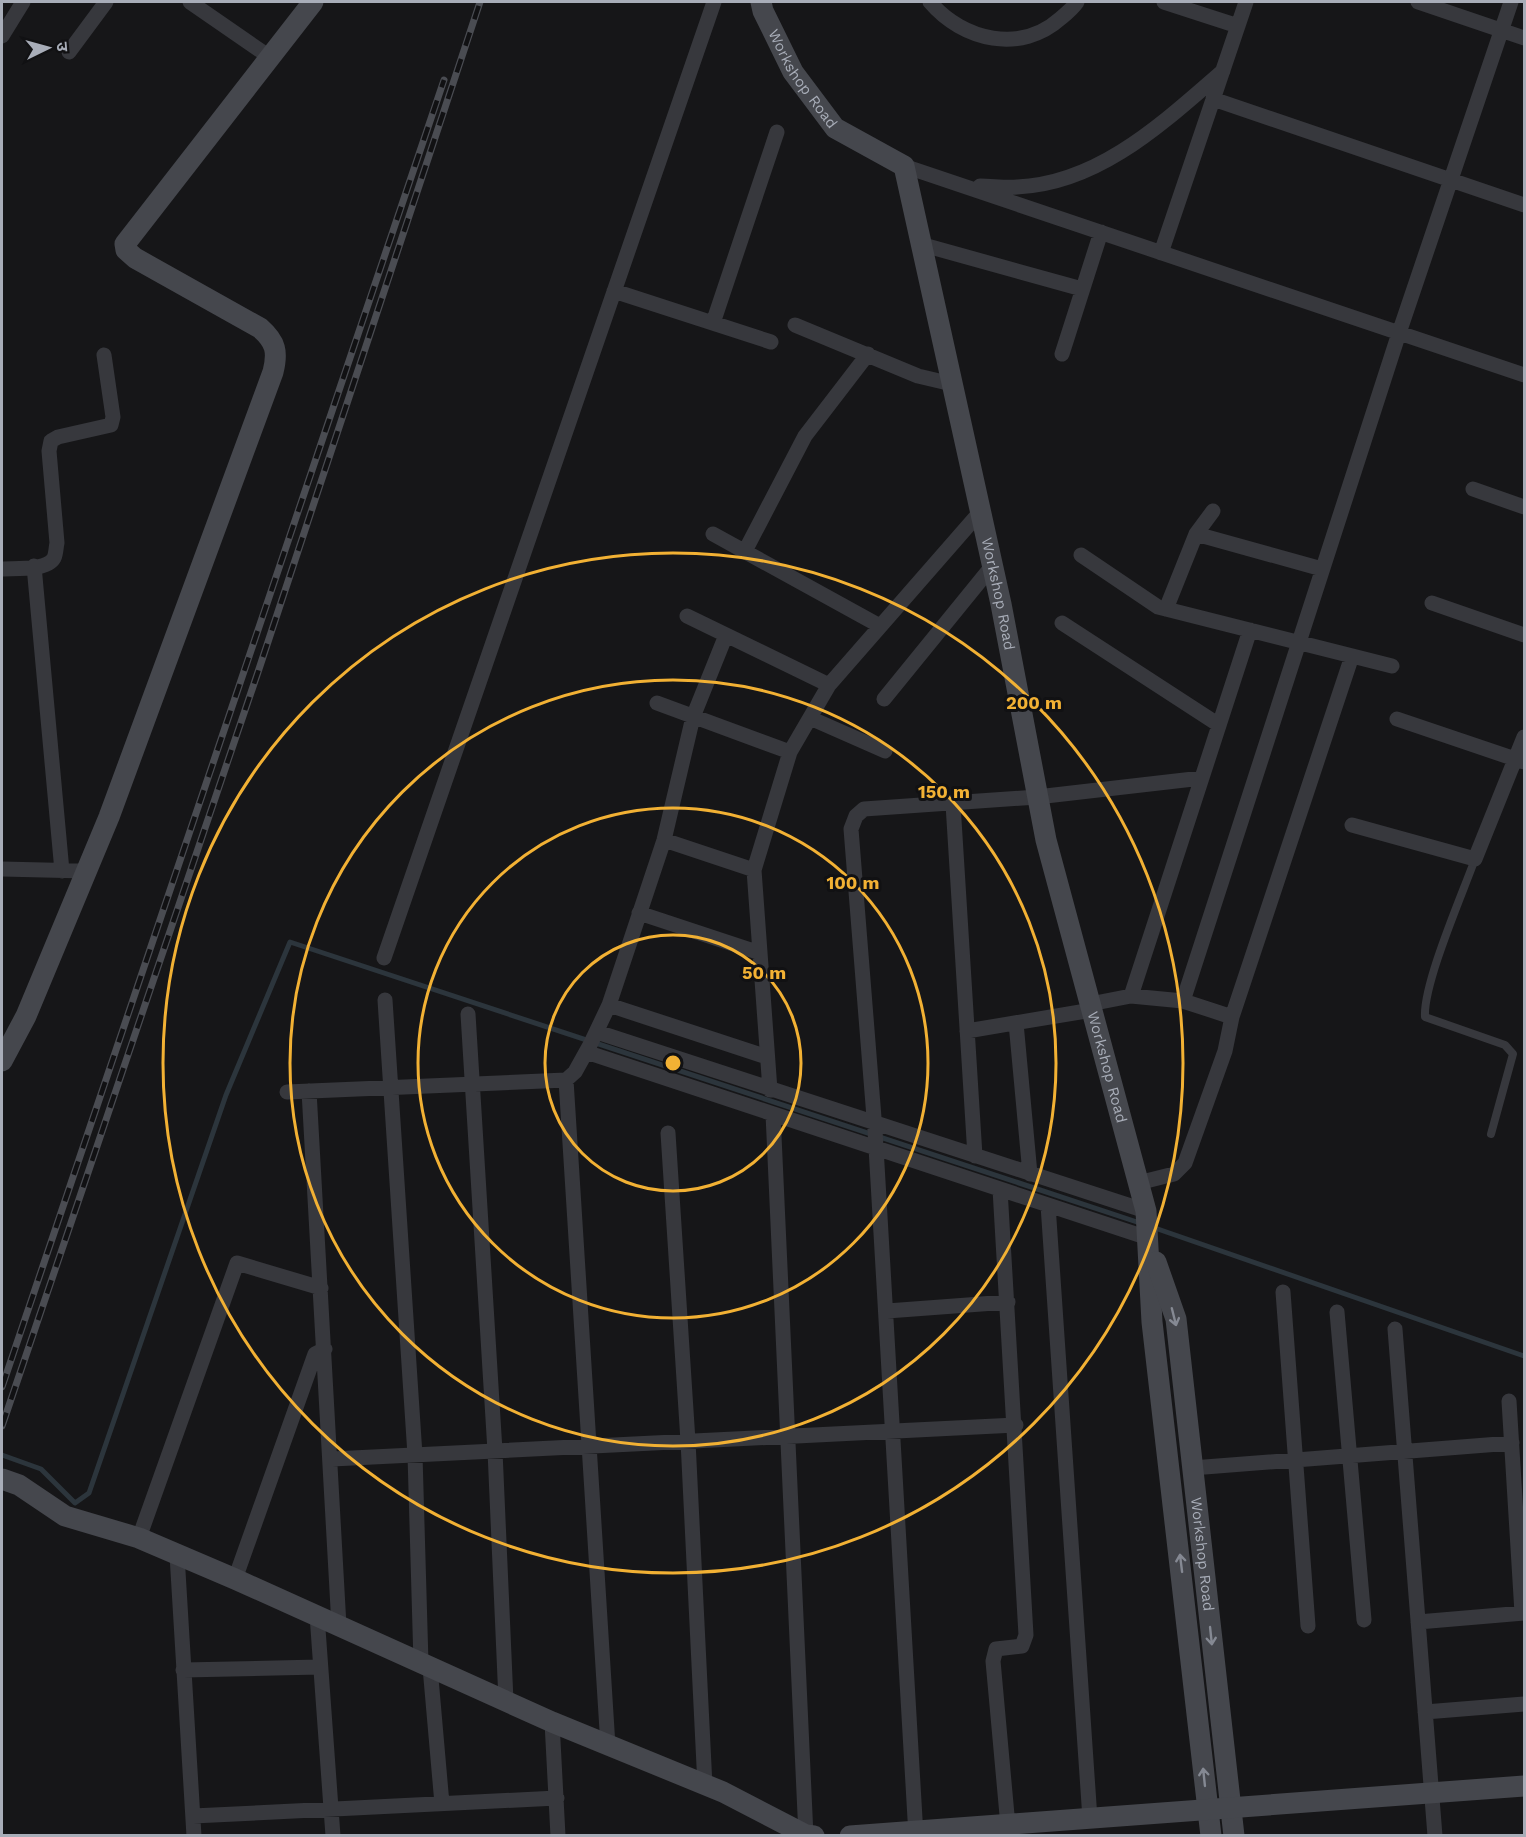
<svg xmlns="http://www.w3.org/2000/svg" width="1526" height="1837" font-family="'Work Sans','Noto Sans Devanagari',sans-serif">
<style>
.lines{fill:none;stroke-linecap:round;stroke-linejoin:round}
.stream{stroke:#2c353c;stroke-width:5}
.lane{stroke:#37383d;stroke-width:8}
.street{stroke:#37383d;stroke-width:15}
.secondary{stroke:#45474d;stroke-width:21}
.rail-casing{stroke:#4a4c52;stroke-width:7}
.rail{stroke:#111113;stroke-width:4.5;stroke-dasharray:14;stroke-linecap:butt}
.oneway{stroke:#858993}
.ring{fill:none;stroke:#f2b134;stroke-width:3}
.labels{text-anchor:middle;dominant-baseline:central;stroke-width:6;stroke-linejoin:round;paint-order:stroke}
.street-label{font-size:15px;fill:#a8adb8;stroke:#111113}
.centre{fill:#f2b134;stroke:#111113;stroke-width:3}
.ring-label{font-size:18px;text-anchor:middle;font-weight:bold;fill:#f2b134;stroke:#111113;stroke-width:6;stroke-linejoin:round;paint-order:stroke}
</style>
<rect width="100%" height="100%" fill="#161618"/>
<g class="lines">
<!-- stream -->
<path class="stream" d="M 1152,1227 L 1524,1356
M 2,1455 L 41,1469 L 75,1503 L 89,1493 L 226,1095 L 290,942 L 1140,1223"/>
<!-- lane -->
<path class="lane" d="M 1475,859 C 1462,895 1423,984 1425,1017 L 1505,1045 L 1513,1054 L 1491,1134"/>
<!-- street -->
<path class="street" d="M 190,2 L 271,58
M 930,2 C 963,41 1021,54 1061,18 C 1067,13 1073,8 1077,2
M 1164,2 L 1238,26
M 1418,2 L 1524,38
M 2,36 L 23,2
M 69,52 L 106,2
M 1213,99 L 1524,205
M 904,166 L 1524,375
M 980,186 C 992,186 1005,188 1017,187 C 1099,184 1164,122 1223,71
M 920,244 L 1082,289
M 1161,253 L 1246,2
M 614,291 L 771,342
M 713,323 L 777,132
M 795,325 L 918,376 L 952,384
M 1062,354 L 1101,232
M 1473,489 L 1524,507
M 713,534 L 880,626
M 1196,534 L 1322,569
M 745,551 L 805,436 L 868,354
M 1081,555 L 1158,607 L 1392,666
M 34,566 L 62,871
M 2,569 C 14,568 47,571 54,558 C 56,554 56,547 57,543 L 49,451 L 51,441 L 58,437 L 111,425 L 113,417 L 104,355
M 1432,603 L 1524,635
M 1166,609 L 1196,534 L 1213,511
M 687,616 L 829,685
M 1062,623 L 1219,725
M 884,699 L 993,565
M 657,703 L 790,752
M 810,718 L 885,751
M 1397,719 L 1524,762
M 953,804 L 975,1156
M 1352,825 L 1475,859 L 1524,737
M 664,840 L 754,870 L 770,1090
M 2,869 L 86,871
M 754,870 L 790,752 L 829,685 L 981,511
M 639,913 L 760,953
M 384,958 L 714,2
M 1131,996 L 1250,630
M 385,1000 L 415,1455 L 421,1663
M 1183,1001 L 1399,333 L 1511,2
M 1090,1004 L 1131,996 L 1183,1001 L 1232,1017 L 1225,1051 L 1185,1163 L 1174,1174 L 1138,1183
M 609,1005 L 767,1057
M 468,1014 L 495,1451 L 506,1701
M 1232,1017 L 1352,656
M 1016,1023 L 1030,1174
M 967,1031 L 1092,1010
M 597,1032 L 1146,1211
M 586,1052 L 1148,1238
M 566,1080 L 608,1746
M 309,1091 L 339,1626
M 287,1092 L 566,1080 L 575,1072 L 590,1045 L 609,1005 L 664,840 L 693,717 L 726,635
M 773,1114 L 806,1836
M 668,1133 L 688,1441 L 705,1786
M 1000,1189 L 1026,1635 L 1022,1646 L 996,1649 L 993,1661 L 1008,1826
M 1048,1205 L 1090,1819
M 1283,1292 L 1308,1626
M 887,1311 L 1008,1302
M 1337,1312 L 1364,1620
M 1395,1329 L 1435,1836
M 1509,1401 L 1522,1613
M 332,1459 L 1016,1425
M 1192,1468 L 1512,1443
M 139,1538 L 237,1263 L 321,1288
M 177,1555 L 194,1836
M 235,1579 L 315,1354 L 325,1349
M 317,1615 L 333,1836
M 1418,1622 L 1524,1613
M 430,1667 L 442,1804
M 183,1670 L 319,1667
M 1425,1712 L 1524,1704
M 552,1722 L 558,1836
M 193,1816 L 557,1798
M 916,1836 L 875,1130 L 851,829 L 856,816 L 864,809 L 1037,797 L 1202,778"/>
<!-- secondary -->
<g class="secondary">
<path id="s1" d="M 761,2 L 763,11 L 793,72 L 835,128 L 904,166 L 1001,604 L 1046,840 L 1146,1211 L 1152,1322 L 1211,1836"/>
<path d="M 2,1061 L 26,1016 L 109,817 L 273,372 C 278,352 276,342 260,328 L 135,258 L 126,250 L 125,244 L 313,2"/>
<path id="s2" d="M 1156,1262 L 1176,1319 L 1234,1836"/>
<path d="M 2,1479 L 19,1485 L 65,1516 L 139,1538 L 235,1579 L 552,1722 L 723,1792 L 806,1835 L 814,1836"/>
<path d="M 850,1836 L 1524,1786"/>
</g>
<!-- rail casing -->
<g class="rail-casing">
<path id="rail" d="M 2,1387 L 444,80
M 2,1426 L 258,672 L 480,2"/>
</g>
<!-- rail -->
<use href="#rail" class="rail"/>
</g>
<!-- one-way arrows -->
<defs><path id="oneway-shaft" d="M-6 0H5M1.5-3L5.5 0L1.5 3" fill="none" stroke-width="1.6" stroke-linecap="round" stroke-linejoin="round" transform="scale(1.5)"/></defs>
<g class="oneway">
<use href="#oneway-shaft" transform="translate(1174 1317) rotate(76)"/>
<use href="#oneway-shaft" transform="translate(1181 1563) rotate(-97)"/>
<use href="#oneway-shaft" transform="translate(1211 1636) rotate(84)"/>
<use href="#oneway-shaft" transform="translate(1204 1777) rotate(-96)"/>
</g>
<!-- distance rings -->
<g class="ring">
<circle cx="673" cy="1063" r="128"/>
<circle cx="673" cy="1063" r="255"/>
<circle cx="673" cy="1063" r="383"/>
<circle cx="673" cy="1063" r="510"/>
</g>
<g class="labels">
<!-- street labels -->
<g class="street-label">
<text stroke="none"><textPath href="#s1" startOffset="88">Workshop Road</textPath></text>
<text stroke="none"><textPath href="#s1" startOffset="664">Workshop Road</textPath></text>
<text stroke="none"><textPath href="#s1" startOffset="1150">Workshop Road</textPath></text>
<text stroke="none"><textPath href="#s2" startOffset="297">Workshop Road</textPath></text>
</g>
</g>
<circle cx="673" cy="1063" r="9" class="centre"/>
<g class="ring-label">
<text x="1034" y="709">200 m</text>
<text x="944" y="798">150 m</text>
<text x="853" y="889">100 m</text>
<text x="764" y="979">50 m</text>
</g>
<!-- border -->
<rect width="1526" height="1837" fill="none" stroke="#a8adb8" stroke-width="6"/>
<!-- north arrow -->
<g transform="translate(48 48) rotate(85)" stroke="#111113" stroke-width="4.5" paint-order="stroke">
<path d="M0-4.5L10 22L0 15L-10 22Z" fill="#a8adb8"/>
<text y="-9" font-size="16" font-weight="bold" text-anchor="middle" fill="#a8adb8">उ</text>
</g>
</svg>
